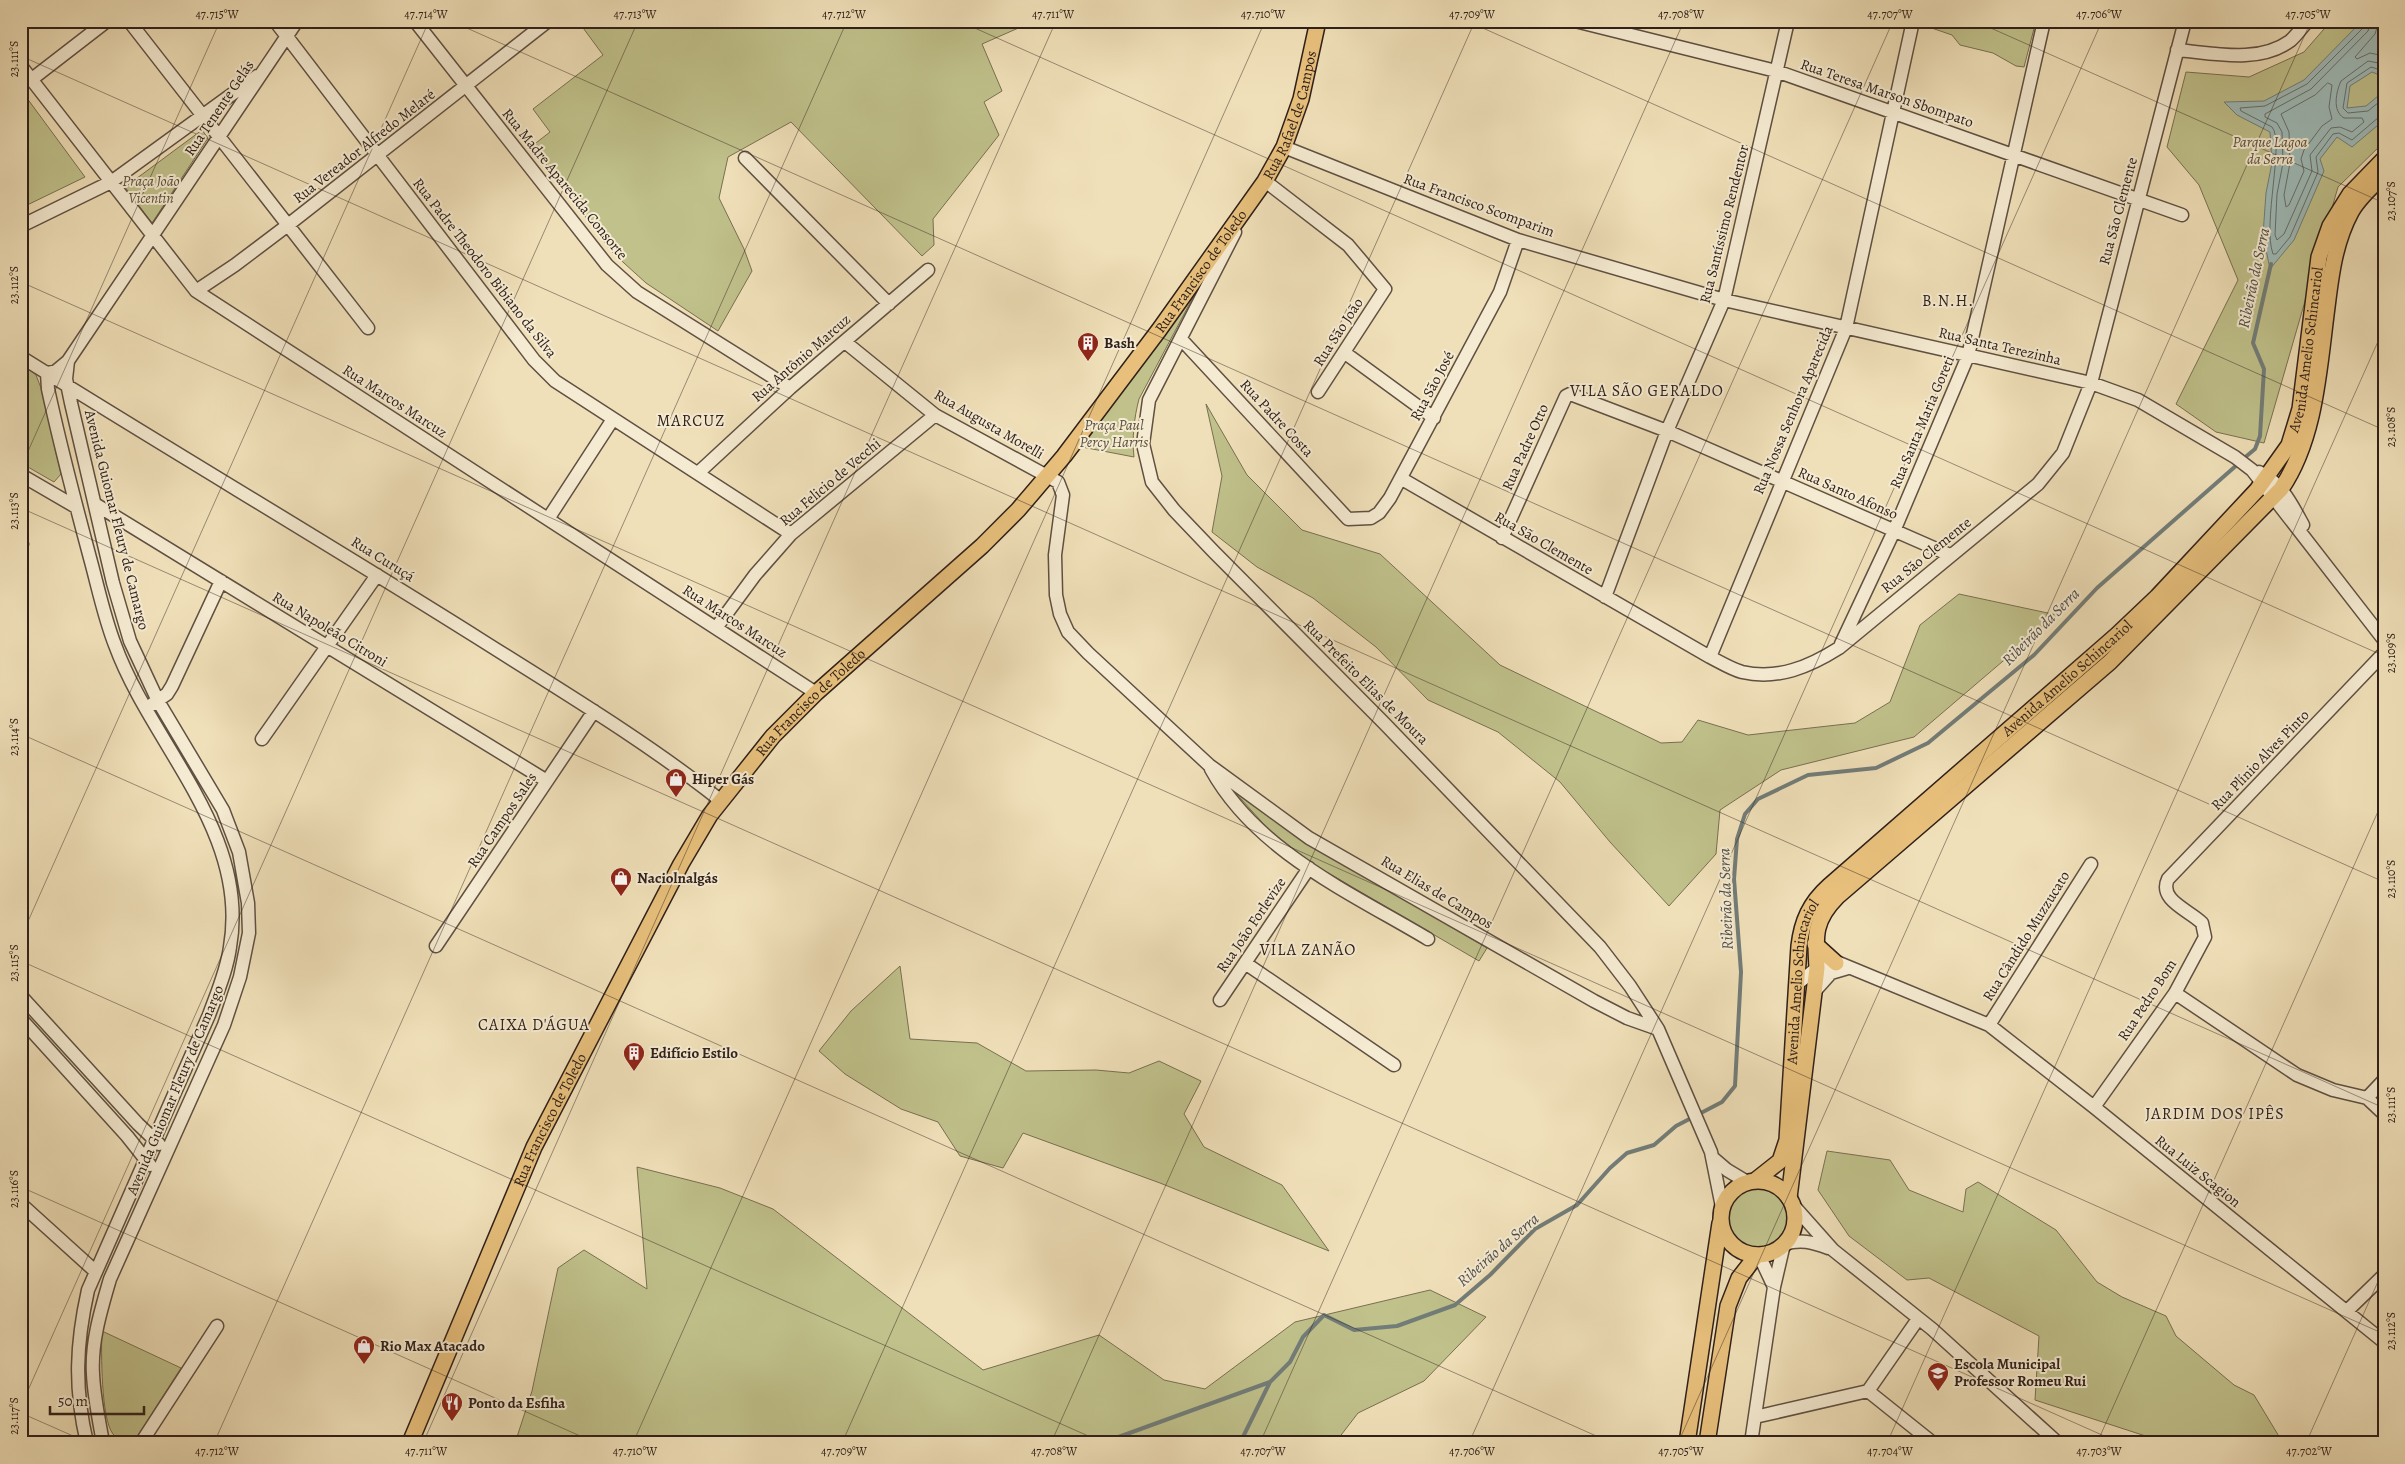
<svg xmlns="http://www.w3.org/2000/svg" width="2405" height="1464" font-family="Alegreya,serif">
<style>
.green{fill:#c0c18b;stroke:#787052}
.water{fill:#9ebbb9;stroke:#727d79}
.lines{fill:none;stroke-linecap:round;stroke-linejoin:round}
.shore{stroke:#666e6a;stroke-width:1}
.stream{stroke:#727d79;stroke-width:4}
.minor-casing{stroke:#5f5042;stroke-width:15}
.major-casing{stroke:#2f201a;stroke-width:18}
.minor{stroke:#f5ebd2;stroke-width:12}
.major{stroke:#e8c07c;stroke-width:15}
.ticks{fill:none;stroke:#2f201a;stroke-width:1;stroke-opacity:0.45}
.labels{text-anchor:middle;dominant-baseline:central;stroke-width:4;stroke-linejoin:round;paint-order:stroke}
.street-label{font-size:15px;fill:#2f201a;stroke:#f5ebd2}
.park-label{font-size:15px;font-style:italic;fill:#5a503c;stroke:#f5ebd2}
.poi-label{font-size:15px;font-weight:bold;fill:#2f201a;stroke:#f5ebd2;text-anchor:start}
.water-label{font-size:16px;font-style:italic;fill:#504e4a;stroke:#f5ebd2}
.neighbourhood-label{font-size:16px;letter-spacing:1px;fill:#2f201a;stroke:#f5ebd2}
.neatline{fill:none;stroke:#2f201a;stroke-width:2}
.ticks-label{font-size:12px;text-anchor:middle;fill:#2f201a}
</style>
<rect width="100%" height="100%" fill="#f0e0b9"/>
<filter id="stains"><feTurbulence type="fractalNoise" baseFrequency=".004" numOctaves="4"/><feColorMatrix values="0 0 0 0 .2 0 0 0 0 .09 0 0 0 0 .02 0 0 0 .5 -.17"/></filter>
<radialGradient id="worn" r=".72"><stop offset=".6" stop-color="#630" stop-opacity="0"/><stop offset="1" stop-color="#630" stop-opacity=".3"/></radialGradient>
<!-- green -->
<path class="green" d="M 578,21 L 1021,21 L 1023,26 L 982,44 L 1002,91 L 984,102 L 999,135 L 933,219 L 934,245 L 922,256 L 791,122 L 728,157 L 719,198 L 744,249 L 752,271 L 718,331 L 646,283 L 613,253 L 532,146 L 550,132 L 533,109 L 603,55 Z
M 1920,21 L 2036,21 L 2024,67 L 2016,66 L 1993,53 L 1960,45 L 1952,35 L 1920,24 Z
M 2331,21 L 2384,21 L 2384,142 L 2338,187 L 2264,443 L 2216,432 L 2176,404 L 2238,280 L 2199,185 L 2167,147 L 2186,72 L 2249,77 L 2304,52 Z
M 21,90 L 85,177 L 21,208 Z
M 202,130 L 208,138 L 152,223 L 125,187 Z
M 1200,284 L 1139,399 C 1134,418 1132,438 1134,457 L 1082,447 Z
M 21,362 L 36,375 L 41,388 L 61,474 L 54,482 L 21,463 Z
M 1206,404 L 1247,475 L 1302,530 L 1380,554 L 1500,665 L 1661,743 L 1682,742 L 1698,720 L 1748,735 L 1855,723 L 1890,702 L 1920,625 L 1959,594 L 2057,615 L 1914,737 L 1781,770 L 1720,810 L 1716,854 L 1669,906 L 1610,842 L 1560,782 L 1498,732 L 1428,700 L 1376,647 L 1313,598 L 1257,567 L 1212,532 L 1222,476 Z
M 1232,789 L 1297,836 L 1487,948 L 1479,961 L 1316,866 L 1271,832 Z
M 900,966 L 910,1039 L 977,1043 L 1026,1071 L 1096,1070 L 1129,1073 L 1159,1061 L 1201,1081 L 1184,1114 L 1204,1147 L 1282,1185 L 1329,1251 L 1160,1183 L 1023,1133 L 1003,1168 L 960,1156 L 938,1122 L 901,1109 L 845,1074 L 819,1051 L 851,1011 Z
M 1827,1151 L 1890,1160 L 1909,1190 L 1963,1212 L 1966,1189 L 1978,1182 L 2056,1230 L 2097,1282 L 2122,1297 L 2166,1316 L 2176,1336 L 2234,1385 L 2254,1395 L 2283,1443 L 2167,1443 L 2035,1400 L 2039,1336 L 1929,1278 L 1907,1280 L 1849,1236 L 1818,1190 Z
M 637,1167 L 720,1188 L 773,1209 L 983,1370 L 1099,1335 L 1164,1380 L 1205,1389 L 1295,1322 L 1430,1290 L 1486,1317 L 1424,1381 L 1358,1413 L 1335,1443 L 727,1443 L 722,1437 L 616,1438 L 597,1443 L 515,1443 L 532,1391 L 558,1268 L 584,1250 L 647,1289 Z
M1726 1218a31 31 0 1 1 62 0a31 31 0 1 1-62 0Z
M 102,1331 L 181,1368 L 133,1443 C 125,1443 119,1441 113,1434 C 101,1419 101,1351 102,1331 Z"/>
<!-- water -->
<path class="water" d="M 2362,21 L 2384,21 L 2384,80 L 2382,76 L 2372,72 L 2350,86 L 2347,108 L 2366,106 L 2384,91 L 2384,120 L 2352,147 L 2337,137 L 2320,159 L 2324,171 L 2294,240 L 2270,269 L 2263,235 L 2266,193 L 2272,163 L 2270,132 L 2237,115 L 2224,102 L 2264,101 L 2304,80 Z"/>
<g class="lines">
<!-- shore -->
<path class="shore" d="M 2365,21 L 2364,27 L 2307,84 L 2265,106 L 2240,108 L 2241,111 L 2272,127 C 2285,142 2262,224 2273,254 L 2276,254 L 2290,237 L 2318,172 L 2316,157 L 2333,134 L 2339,133 L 2352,140 L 2379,117 L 2384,116
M 2371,21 L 2368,31 L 2311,89 L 2265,114 L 2265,117 L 2277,123 L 2282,132 L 2283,163 L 2277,194 L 2275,235 L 2277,240 L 2284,234 L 2312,171 L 2310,155 L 2331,128 L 2340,127 L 2352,132 L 2364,122 L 2362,118 L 2344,118 C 2332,111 2336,92 2341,81 L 2368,61 L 2384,64
M 2379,21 L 2375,34 L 2355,57 L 2357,59 L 2370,53 L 2384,56
M 2384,71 L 2371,67 L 2347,83 L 2343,108 L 2348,113 L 2368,111 L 2384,98
M 2328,83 L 2332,85 L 2329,107 L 2332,119 L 2322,126 L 2304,150 L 2301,159 L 2304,171 L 2289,205 L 2286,207 L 2284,195 L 2290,163 L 2289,132 L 2281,114 L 2315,95 Z"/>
<!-- stream -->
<path class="stream" d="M 2243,459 L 2255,449 L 2260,436 L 2264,369 L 2253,343 L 2271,264
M 1108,1443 L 1113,1439 L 1270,1382 L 1290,1362 L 1303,1337 L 1324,1315 L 1354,1330 L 1397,1326 L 1455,1305 L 1490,1275 L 1535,1229 L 1577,1205 L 1610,1168 L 1627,1153 L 1654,1145 L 1676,1126 L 1722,1102 L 1735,1086 L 1741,972 L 1734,879 L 1737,839 L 1745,814 L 1758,799 L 1808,775 L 1876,768 L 1928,743 L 2034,655 L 2097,588 L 2238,464
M 1240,1443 L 1270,1382"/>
<!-- minor casing -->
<g class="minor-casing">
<path id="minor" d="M 129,21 L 368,328
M 275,21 L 534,360 L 555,381 L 791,534
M 415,21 L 607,265 L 637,292 L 790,388
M 1575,21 L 1776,71 L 2182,215
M 2177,50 C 2213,53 2258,64 2290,41 C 2296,36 2302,27 2308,21
M 21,66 L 196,291 L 816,693
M 32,79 L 107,21
M 1284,147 L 1518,240 L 1724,300 L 2091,383 L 2138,400 L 2235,457 L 2252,470 L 2384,640
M 745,158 L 889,304
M 1265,181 L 1348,245 L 1385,289 L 1318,392
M 21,226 L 111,182 L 257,76
M 1235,232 L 1149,400 L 1143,444 L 1152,482 L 1174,510 L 1214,552 L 1383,722 L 1600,947 L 1630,986 L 1658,1029 L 1711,1152 L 1722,1207
M 196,291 L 235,265 L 288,225 L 548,21
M 1181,339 L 1348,519 L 1371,518 L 1379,513 L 1390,498 L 1500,292 L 1518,240
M 845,342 L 935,415 L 1058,482 L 1063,495 L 1055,555 L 1056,595 L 1060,614 L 1068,632 L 1088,653 L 1209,765 L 1309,838 L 1594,1001 L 1627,1018 L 1658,1029
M 1345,353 L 1434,418
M 21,357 C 173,452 327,543 478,638 C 560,690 644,740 720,800
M 68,361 L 66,379 L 71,403 L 113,583 L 130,641 L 158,701 L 223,810 L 239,852 L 248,903 L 249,933 L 240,977 L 224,1025 L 110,1279 C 101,1310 91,1342 93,1374 C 94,1397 99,1420 103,1443
M 2259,472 C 2281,482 2292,505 2303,525
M 698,473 L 790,388 L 928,270
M 21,475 L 76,507
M 1402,479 L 1710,657 C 1720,662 1731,669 1742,672 C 1778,680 1809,667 1839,648 L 2038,484 L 2063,453 L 2091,383 L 2185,21
M 95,504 L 547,781
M 548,519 L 613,419
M 1502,538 L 1566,396 L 1570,394 L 1667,431 L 1950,555
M 21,544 L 22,544
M 1605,597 L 1667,431 L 1724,300 L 1788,21
M 716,628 L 755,575 L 791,534 L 935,415
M 1841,644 L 1894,531 L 1968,356 L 2044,21
M 1710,657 L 1846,328 L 1913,21
M 151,705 L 167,694 L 172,686 L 221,581
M 262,739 L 377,575
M 1211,769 C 1256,851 1351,893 1428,939
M 436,946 L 594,711
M 1245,963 L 1394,1065
M 1797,984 L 1817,968 L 1839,963 L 1989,1025 L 2094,1107 L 2384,1342
M 1814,992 L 1831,973 L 1848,968
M 2175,993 L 2297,1075 L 2333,1090 L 2367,1098 L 2384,1114
M 21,996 L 138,1124 L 159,1144
M 1220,1000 L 1309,868
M 21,1019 L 127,1136 L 150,1165
M 1989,1025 L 2091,864
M 2367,1098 L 2384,1080
M 2094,1107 L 2175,993 L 2205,937 L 2202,923 C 2189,910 2158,900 2168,879 L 2384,653
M 1713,1158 L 1727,1170 L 1747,1182
M 21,1204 L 95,1271
M 1793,1205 L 1833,1250 L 1932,1329 L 2058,1443
M 1759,1255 L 1774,1287
M 2347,1311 L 2384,1275
M 1868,1391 L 1933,1443
M 1755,1417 L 1868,1391 L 1918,1319
M 87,1443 C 74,1388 76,1344 88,1290 L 209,1015 C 217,993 227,970 230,947 C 250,832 151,744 115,645 C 104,617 98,587 90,558 C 75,502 60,445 48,389 L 47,373 L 56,371 L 68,361 L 297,21
M 141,1443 L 217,1326
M 1751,1443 L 1774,1287 L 1784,1244 C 1801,1239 1812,1242 1828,1248"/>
</g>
<!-- major casing -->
<g class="major-casing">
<g id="major">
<path d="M 1815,944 L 1836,963"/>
<path id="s1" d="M 1756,1180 L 1780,1161 L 1787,1140 L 1799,946 C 1802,921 1810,903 1829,886 L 2117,635 L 2157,597 L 2257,490 L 2289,445 L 2300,409 L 2319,257 L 2330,226 L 2350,194 L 2384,159"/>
<circle cx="1758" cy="1218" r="37"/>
<path d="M 1789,1198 L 1817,968 C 1815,935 1814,920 1838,896 L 2110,662 L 2281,489 C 2316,438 2319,367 2327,307 C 2331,274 2335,242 2351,212 C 2358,199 2373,185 2384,175"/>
<path id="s2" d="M 410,1443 L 534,1147 L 681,864 L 710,815 L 773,736 L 816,693 L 982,546 L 1018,510 L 1064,456 L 1159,330 L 1265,181 L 1284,147 L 1301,99 L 1318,21"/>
<path d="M 1687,1443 L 1720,1223"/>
<path d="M 1707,1443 L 1728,1306 L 1739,1278 L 1757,1255"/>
</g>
</g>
<!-- minor -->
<use href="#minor" class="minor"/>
<!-- major -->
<use href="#major" class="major"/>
</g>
<!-- ticks -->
<path class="ticks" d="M 451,21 L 2384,882M 959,21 L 2384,656M 1467,21 L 2384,430M 1975,21 L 2384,203M 21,56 L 2384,1108M 21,282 L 2384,1334M 21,467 L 220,21M 21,508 L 2120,1443M 21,734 L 1612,1443M 21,937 L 429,21M 21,961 L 1104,1443M 21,1187 L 596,1443M 21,1406 L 638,21M 21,1413 L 89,1443M 214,1443 L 847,21M 423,1443 L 1056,21M 633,1443 L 1265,21M 842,1443 L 1475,21M 1051,1443 L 1684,21M 1260,1443 L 1893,21M 1469,1443 L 2102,21M 1678,1443 L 2311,21M 1887,1443 L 2384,328M 2097,1443 L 2384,798M 2306,1443 L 2384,1268"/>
<!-- icons -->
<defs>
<g id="building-pin" transform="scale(1.125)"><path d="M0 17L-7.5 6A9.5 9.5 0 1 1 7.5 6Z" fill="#8f2418" stroke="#f5ebd2"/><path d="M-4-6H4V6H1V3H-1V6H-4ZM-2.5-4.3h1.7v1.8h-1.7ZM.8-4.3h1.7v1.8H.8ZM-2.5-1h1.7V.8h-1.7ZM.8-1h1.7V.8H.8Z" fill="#fff"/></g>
<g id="shop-pin" transform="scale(1.125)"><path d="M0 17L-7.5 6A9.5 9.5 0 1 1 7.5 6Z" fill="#8f2418" stroke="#f5ebd2"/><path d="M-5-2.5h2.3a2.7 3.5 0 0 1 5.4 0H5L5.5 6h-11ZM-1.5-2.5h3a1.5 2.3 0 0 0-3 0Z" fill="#fff"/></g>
<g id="school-pin" transform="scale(1.125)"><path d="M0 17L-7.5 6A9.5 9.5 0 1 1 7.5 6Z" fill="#8f2418" stroke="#f5ebd2"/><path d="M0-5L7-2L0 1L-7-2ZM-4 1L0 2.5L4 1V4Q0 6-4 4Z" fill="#fff"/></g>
<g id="restaurant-pin" transform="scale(1.125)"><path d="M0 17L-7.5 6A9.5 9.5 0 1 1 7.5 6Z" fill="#8f2418" stroke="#f5ebd2"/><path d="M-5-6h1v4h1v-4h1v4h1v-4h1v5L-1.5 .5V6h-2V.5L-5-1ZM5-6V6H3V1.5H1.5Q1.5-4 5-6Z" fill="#fff"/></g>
</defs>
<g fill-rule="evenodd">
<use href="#building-pin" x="1088" y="343"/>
<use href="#shop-pin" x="676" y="779"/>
<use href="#shop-pin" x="621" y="878"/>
<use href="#building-pin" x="634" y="1053"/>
<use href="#shop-pin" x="364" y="1346"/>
<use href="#school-pin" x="1938" y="1373"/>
<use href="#restaurant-pin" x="452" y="1403"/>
</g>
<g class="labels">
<!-- street labels -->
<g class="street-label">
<text transform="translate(1887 93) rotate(19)">Rua Teresa Marson Sbompato</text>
<text transform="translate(219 108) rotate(-56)">Rua Tenente Gelás</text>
<text stroke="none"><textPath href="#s2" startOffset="1614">Rua Rafael de Campos</textPath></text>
<text transform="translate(364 146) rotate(-38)">Rua Vereador Alfredo Melaré</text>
<text transform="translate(565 184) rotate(51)">Rua Madre Aparecida Consorte</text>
<text transform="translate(1479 205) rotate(20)">Rua Francisco Scomparim</text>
<text transform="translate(2118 211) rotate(-75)">Rua São Clemente</text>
<text transform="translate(1724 224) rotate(-76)">Rua Santíssimo Rendentor</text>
<text transform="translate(485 268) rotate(52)">Rua Padre Theodoro Bibiano da Silva</text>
<text stroke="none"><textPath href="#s2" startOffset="1432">Rua Francisco de Toledo</textPath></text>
<text transform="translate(1338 332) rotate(-57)">Rua São João</text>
<text transform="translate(2000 346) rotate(13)">Rua Santa Terezinha</text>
<text stroke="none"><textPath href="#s1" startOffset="1052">Avenida Amelio Schincariol</textPath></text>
<text transform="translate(801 358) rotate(-41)">Rua Antônio Marcuz</text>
<text transform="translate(1432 386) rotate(-62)">Rua São José</text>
<text transform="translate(395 401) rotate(33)">Rua Marcos Marcuz</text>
<text transform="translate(1793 410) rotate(-67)">Rua Nossa Senhora Aparecida</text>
<text transform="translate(1277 418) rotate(47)">Rua Padre Costa</text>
<text transform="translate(1922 422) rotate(-67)">Rua Santa Maria Goreti</text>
<text transform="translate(989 424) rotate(30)">Rua Augusta Morelli</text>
<text transform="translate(1525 447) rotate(-66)">Rua Padre Otto</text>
<text transform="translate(830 482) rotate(-40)">Rua Felicio de Vecchi</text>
<text transform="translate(1848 493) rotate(24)">Rua Santo Afonso</text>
<text transform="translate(117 520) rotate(76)">Avenida Guiomar Fleury de Camargo</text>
<text transform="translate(1544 543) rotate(30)">Rua São Clemente</text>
<text transform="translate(1926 555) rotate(-39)">Rua São Clemente</text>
<text transform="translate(383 559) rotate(32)">Rua Curuçá</text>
<text transform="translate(735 621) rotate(33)">Rua Marcos Marcuz</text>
<text transform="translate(330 629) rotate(31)">Rua Napoleão Citroni</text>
<text stroke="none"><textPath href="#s1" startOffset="632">Avenida Amelio Schincariol</textPath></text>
<text transform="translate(1366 682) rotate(45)">Rua Prefeito Elias de Moura</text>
<text stroke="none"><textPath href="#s2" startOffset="848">Rua Francisco de Toledo</textPath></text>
<text transform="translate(2260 760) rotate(-46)">Rua Plínio Alves Pinto</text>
<text transform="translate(502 820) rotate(-56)">Rua Campos Sales</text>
<text transform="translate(1437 892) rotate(31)">Rua Elias de Campos</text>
<text transform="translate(1251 925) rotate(-56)">Rua João Forlevize</text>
<text transform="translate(2026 936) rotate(-58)">Rua Cândido Muzzucato</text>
<text stroke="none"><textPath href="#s1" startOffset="212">Avenida Amelio Schincariol</textPath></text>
<text transform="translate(2147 1000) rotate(-57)">Rua Pedro Bom</text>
<text transform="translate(175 1090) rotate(-67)">Avenida Guiomar Fleury de Camargo</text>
<text stroke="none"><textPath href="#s2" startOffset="352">Rua Francisco de Toledo</textPath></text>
<text transform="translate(2198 1171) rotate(39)">Rua Luiz Scagion</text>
</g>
<!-- park labels -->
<g class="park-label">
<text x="2270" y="142">Parque Lagoa<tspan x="2270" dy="17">da Serra</tspan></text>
<text x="151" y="181">Praça João<tspan x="151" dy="17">Vicentin</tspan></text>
<text x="1114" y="425">Praça Paul<tspan x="1114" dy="17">Percy Harris</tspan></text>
</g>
<!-- poi labels -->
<g class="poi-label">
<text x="1104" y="343">Bash</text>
<text x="692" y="779">Hiper Gás</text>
<text x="637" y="878">Naciolnalgás</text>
<text x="650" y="1053">Edifício Estilo</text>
<text x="380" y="1346">Rio Max Atacado</text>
<text x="1954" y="1364">Escola Municipal<tspan x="1954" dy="17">Professor Romeu Rui</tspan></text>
<text x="468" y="1403">Ponto da Esfiha</text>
</g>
<!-- water labels -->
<g class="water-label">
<text transform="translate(2254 278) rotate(-78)">Ribeirão da Serra</text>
<text transform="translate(2041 627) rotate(-45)">Ribeirão da Serra</text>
<text transform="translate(1726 899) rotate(-92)">Ribeirão da Serra</text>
<text transform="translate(1498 1250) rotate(-41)">Ribeirão da Serra</text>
</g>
<!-- neighbourhood labels -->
<g class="neighbourhood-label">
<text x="1948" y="301">B.N.H.</text>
<text x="1647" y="391">VILA SÃO GERALDO</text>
<text x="691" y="421">MARCUZ</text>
<text x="1308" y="950">VILA ZANÃO</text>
<text x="534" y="1025">CAIXA D'ÁGUA</text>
<text x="2215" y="1114">JARDIM DOS IPÊS</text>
</g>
</g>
<!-- margin -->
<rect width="2405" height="1464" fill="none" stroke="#f0e0b9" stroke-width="55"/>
<!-- scale -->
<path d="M50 1406v8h94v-8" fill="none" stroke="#2f201a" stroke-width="2.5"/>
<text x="58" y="1406" font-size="15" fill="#2f201a" stroke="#f5ebd2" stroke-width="4" paint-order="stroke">50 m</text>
<rect x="28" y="28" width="2350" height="1408" class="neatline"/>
<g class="ticks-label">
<text x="217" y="18">47.715°W</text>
<text x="426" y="18">47.714°W</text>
<text x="635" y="18">47.713°W</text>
<text x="844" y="18">47.712°W</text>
<text x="1053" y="18">47.711°W</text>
<text x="1263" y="18">47.710°W</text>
<text x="1472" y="18">47.709°W</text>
<text x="1681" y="18">47.708°W</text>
<text x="1890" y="18">47.707°W</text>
<text x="2099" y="18">47.706°W</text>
<text x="2308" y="18">47.705°W</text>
<text transform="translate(14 59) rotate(-90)" y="4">23.111°S</text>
<text transform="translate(2391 201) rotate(-90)" y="4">23.107°S</text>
<text transform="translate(14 285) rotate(-90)" y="4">23.112°S</text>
<text transform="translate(2391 427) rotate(-90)" y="4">23.108°S</text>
<text transform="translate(14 511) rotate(-90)" y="4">23.113°S</text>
<text transform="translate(2391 653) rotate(-90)" y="4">23.109°S</text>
<text transform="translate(14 737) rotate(-90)" y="4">23.114°S</text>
<text transform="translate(2391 879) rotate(-90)" y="4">23.110°S</text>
<text transform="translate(14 963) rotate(-90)" y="4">23.115°S</text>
<text transform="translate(2391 1105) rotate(-90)" y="4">23.111°S</text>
<text transform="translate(14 1189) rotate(-90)" y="4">23.116°S</text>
<text transform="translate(2391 1331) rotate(-90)" y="4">23.112°S</text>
<text transform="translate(14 1416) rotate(-90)" y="4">23.117°S</text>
<text x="217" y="1455">47.712°W</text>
<text x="426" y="1455">47.711°W</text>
<text x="635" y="1455">47.710°W</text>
<text x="844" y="1455">47.709°W</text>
<text x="1054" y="1455">47.708°W</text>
<text x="1263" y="1455">47.707°W</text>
<text x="1472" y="1455">47.706°W</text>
<text x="1681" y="1455">47.705°W</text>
<text x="1890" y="1455">47.704°W</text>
<text x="2099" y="1455">47.703°W</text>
<text x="2309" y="1455">47.702°W</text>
</g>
<rect width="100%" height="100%" filter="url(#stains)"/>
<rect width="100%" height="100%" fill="url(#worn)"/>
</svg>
